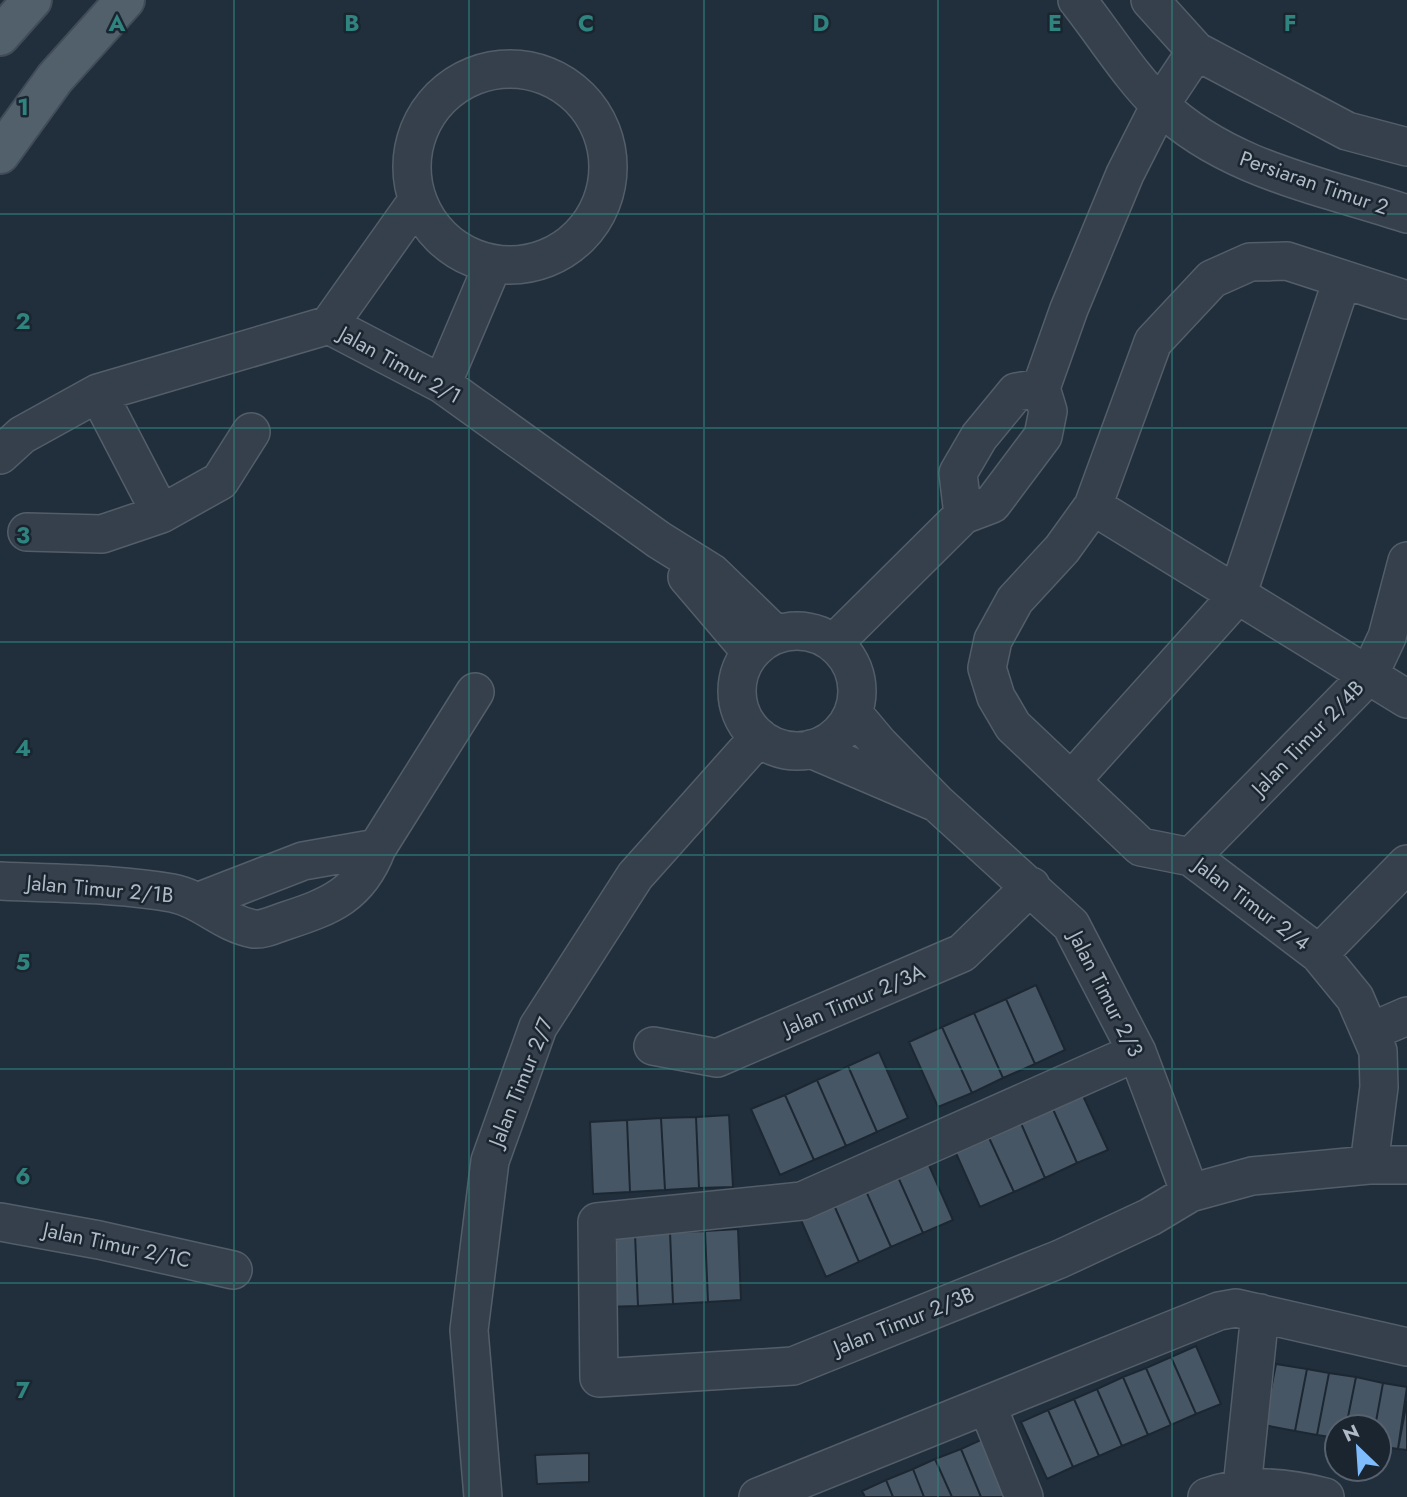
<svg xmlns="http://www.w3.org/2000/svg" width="1407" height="1497" font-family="Jost,sans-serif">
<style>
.building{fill:#475665;stroke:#1c2732;stroke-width:2}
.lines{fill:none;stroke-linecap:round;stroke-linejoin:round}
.minor-casing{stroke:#535e69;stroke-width:40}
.major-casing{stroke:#414c58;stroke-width:42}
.minor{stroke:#35404c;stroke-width:37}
.major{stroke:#52606c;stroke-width:38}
.grid{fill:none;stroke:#2f8480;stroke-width:2;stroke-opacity:0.55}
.labels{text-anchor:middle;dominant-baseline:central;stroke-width:5;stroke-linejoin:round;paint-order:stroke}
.street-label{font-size:21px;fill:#b0bbc8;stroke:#1a2530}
.grid-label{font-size:23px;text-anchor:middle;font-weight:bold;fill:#2f8480;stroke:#1a2530;stroke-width:5;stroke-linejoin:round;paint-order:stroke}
</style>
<rect width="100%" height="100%" fill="#212f3c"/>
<!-- building -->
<path class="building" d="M 1036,985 L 1065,1050 L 1035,1064 L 1006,999 Z
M 1006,999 L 1035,1064 L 1003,1078 L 974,1013 Z
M 974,1013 L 1003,1078 L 972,1093 L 942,1027 Z
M 942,1027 L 972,1093 L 938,1107 L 909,1042 Z
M 879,1052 L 908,1118 L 877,1132 L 848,1066 Z
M 848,1066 L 877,1132 L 846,1146 L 817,1080 Z
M 817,1080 L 846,1146 L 814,1160 L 785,1095 Z
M 1078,1085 L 1108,1150 L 1077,1163 L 1048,1098 Z
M 785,1095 L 814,1160 L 780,1175 L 751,1109 Z
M 1048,1098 L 1077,1163 L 1045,1178 L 1016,1112 Z
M 1016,1112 L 1045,1178 L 1014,1192 L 984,1127 Z
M 729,1115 L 733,1187 L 699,1188 L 696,1117 Z
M 696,1117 L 699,1188 L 665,1190 L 661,1118 Z
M 661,1118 L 665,1190 L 630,1192 L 627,1120 Z
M 627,1120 L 630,1192 L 593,1194 L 590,1122 Z
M 984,1127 L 1014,1192 L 980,1207 L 951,1142 Z
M 924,1154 L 953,1220 L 923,1233 L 894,1168 Z
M 894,1168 L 923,1233 L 891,1247 L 862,1182 Z
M 862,1182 L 891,1247 L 859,1262 L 830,1196 Z
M 830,1196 L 859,1262 L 826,1277 L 797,1211 Z
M 738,1229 L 741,1300 L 708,1302 L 705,1231 Z
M 705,1231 L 708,1302 L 673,1304 L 670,1232 Z
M 670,1232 L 673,1304 L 638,1306 L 635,1234 Z
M 635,1234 L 638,1306 L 602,1307 L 599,1236 Z
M 1196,1346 L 1221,1404 L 1196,1414 L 1171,1357 Z
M 1171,1357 L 1196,1414 L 1171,1425 L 1146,1368 Z
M 1276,1364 L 1307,1369 L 1295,1431 L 1264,1425 Z
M 1146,1368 L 1171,1425 L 1148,1435 L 1123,1377 Z
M 1307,1369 L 1329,1373 L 1317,1435 L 1295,1431 Z
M 1329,1373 L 1356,1377 L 1346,1427 L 1337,1427 L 1337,1438 L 1317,1435 Z
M 1123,1377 L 1148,1435 L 1122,1446 L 1097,1389 Z
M 1356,1377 L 1383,1383 L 1375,1427 L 1346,1427 Z
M 1383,1383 L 1407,1387 L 1398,1449 L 1379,1446 L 1379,1427 L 1375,1427 Z
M 1097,1389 L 1122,1446 L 1099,1456 L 1074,1399 Z
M 1074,1399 L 1099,1456 L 1073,1467 L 1048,1410 Z
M 1407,1401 L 1407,1450 L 1398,1449 Z
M 1048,1410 L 1073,1467 L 1047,1479 L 1021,1422 Z
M 985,1438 L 1007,1497 L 981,1497 L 961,1449 Z
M 961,1449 L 981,1497 L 952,1497 L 935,1459 Z
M 589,1453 L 589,1482 L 537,1484 L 535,1455 Z
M 935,1459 L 952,1497 L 924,1497 L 913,1469 Z
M 913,1469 L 924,1497 L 893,1497 L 886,1480 Z
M 886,1480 L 893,1497 L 865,1497 L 862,1491 Z"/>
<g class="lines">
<!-- minor casing -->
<g class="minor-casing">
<path id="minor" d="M 1077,0 C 1102,31 1132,79 1160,105 C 1226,169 1322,186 1407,214
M 1150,0 L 1196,51 L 1347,131 L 1407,147
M412 167a98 98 0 1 1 196 0a98 98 0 1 1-196 0Z
M 329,325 L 417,201
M 442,384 L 493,264
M 98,393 L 161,514
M 0,455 L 22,435 L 98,393 L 329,325 L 442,384 L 659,540 L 712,573 L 776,635
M 1093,506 L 1407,699
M 963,515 L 958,473 L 979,437 L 1016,392 L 1041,388
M 27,532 L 102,534 L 161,514 L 220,481 L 251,432
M 687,577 L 751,652
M737 691a60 60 0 1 1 120 0a60 60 0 1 1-120 0Z
M 834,643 L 963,515 L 992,504 L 1043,436 L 1048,411 L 1041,388 L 1069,309 L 1125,174 L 1160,105 L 1196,51
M 811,749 L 937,803 L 879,744 L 853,713
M 1071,781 L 1237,596 L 1342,280
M 937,803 L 1071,925 L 1137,1052 L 1190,1193
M 1191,857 L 1369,675 L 1387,637 L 1407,561
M 0,881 C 57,884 116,883 172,893 C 203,899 222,923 254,929 C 263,930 276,924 285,921 C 331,906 359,895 377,848 L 475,692
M 200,901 L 303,861 L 377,848
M 1319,954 L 1407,864
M 1370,1032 L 1407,1016
M 653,1046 L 717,1058 L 962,953 L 1031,886
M 1137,1052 L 802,1201 L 597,1222 L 599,1378 L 793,1366 L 1060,1259 L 1150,1217 L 1190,1193 L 1252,1176 L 1369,1165 L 1407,1165
M 1369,1165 L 1379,1087 L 1378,1051 L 1355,998 L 1319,954 L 1191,857 L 1141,847 L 1013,726 L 996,697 L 987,668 L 993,640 L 1015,600 L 1062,549 L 1093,506 L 1153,342 L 1212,279 L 1250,262 L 1287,261 L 1407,300
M 0,1222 L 99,1240 L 233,1270
M 987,1405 L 1024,1497
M 1242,1488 L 1260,1313
M 483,1497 L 469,1330 L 490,1161 L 538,1027 L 635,876 L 759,737
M 758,1497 L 1219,1311 L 1236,1308 L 1407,1347
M 1207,1497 C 1246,1483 1286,1487 1325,1497"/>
</g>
<!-- major casing -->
<g class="major-casing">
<path id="major" d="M 0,36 L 32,0
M 0,154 L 55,78 L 125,0"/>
</g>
<!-- minor -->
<use href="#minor" class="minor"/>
<!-- major -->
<use href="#major" class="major"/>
</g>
<!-- grid -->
<path class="grid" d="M 234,0 L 234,1497M 469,0 L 469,1497M 704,0 L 704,1497M 938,0 L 938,1497M 1172,0 L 1172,1497M 0,214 L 1407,214M 0,428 L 1407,428M 0,642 L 1407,642M 0,855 L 1407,855M 0,1069 L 1407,1069M 0,1283 L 1407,1283"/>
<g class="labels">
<!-- street labels -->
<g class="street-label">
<text transform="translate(1314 183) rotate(19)">Persiaran Timur 2</text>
<text transform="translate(400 365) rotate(29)">Jalan Timur 2/1</text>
<text transform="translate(1308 738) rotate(-46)">Jalan Timur 2/4B</text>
<text transform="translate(100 889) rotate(5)">Jalan Timur 2/1B</text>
<text transform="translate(1252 904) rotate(37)">Jalan Timur 2/4</text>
<text transform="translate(1106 994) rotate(63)">Jalan Timur 2/3</text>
<text transform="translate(854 1000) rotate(-23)">Jalan Timur 2/3A</text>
<text transform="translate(521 1082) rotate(-68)">Jalan Timur 2/7</text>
<text transform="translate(117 1245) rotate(12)">Jalan Timur 2/1C</text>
<text transform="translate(904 1321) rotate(-22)">Jalan Timur 2/3B</text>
</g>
</g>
<g class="grid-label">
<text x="117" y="31">A</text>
<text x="352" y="31">B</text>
<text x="586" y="31">C</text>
<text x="821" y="31">D</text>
<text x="1055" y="31">E</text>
<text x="1290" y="31">F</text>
<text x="23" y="115">1</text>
<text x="23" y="329">2</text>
<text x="23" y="543">3</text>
<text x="23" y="756">4</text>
<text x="23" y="970">5</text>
<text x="23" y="1184">6</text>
<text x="23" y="1398">7</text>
</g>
<!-- north arrow -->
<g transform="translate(1358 1448) rotate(335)"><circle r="33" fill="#1a2530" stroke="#56616d" stroke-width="2"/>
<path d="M0-5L12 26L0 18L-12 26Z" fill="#7fbcfd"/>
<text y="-10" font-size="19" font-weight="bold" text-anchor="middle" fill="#b0bbc8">N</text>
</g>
</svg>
